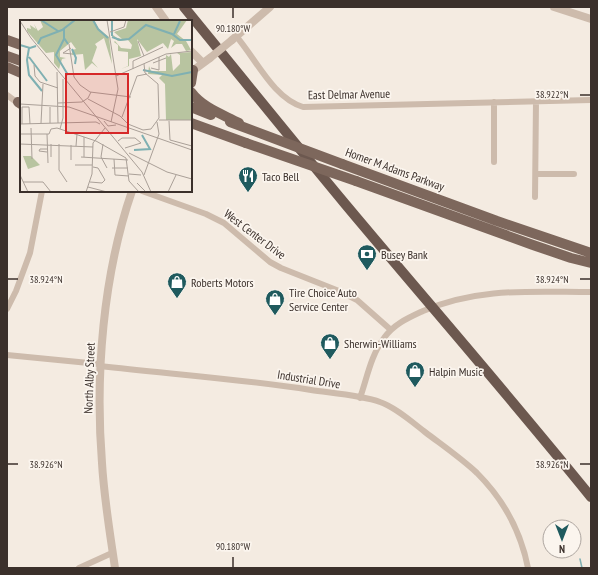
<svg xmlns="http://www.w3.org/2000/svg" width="598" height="575" font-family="'PT Sans Narrow',sans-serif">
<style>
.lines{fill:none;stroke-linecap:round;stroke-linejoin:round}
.stream{stroke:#7fb0b2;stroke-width:1.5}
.minor{stroke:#cdbbac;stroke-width:6}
.tertiary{stroke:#cdbbac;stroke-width:8}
.primary{stroke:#7d675c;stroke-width:10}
.trunk{stroke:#6c584f;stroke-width:10}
.tertiary-bridge{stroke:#cdbbac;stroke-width:8}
.primary-bridge{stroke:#7d675c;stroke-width:10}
.ticks{fill:none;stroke:#3b302b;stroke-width:1.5}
.labels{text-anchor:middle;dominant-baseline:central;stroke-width:3.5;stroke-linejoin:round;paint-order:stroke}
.street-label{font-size:12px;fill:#3b302b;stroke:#fbf5ee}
.poi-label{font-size:12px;fill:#3b302b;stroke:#fbf5ee;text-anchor:start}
.inset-river{fill:none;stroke:#7fb0b2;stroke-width:2}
.inset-road{fill:none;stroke:#aaa098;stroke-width:1}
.view{fill:#d62828;fill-opacity:0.15;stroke:#d62828;stroke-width:2}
.inset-edge{fill:none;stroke:#3b302b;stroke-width:2}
.ticks-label{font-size:10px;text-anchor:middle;fill:#3b302b;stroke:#fbf5ee;stroke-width:3.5;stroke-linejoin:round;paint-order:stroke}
</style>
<rect width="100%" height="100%" fill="#f4ebe1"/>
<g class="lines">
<!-- stream -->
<path class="stream" d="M 580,559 L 582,568"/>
<!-- minor -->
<path class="minor" d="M 236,36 C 256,59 273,98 303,107 L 591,100
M 7,95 L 19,104
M 494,102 L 494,162
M 536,174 L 574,174
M 142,191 L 206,214 L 224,223 L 270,262 L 281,268 L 339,291 L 357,300 L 391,330
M 535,197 L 536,101
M 7,309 L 16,291 L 30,253 L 42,191
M 7,355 L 99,364 L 100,366 C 170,374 241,379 311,390 C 331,393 361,395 380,402 C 395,407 412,422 425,432 C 442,445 461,458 477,473 C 503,499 521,532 528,568
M 360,398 C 367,378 371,355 384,338 C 394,324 408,318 423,311 C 479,287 532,292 591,292
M 79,568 L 112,553"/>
<!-- tertiary -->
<path class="tertiary" d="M 156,7 L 166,21
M 554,7 L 591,19
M 232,40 L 270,7
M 191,51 L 203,63
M 191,72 L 210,58
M 115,568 C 110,533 104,498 102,463 C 95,375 103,275 132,191"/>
<!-- primary -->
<path class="primary" d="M 7,40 L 21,45
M 7,56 L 21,61
M 7,67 L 21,73
M 191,83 L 193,70
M 191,92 C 203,108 222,114 239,123
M 18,102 L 21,104
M 191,107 L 211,115
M 191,123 L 246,143
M 342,164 L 497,221 L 591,253
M 356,181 L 533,245 L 571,258 L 591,263"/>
<!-- trunk -->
<path class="trunk" d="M 184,7 C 238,73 292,140 346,205 C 428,303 511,398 591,497"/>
<!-- tertiary-bridge -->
<path class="tertiary-bridge" d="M 210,58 L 232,40"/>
<!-- primary-bridge -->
<path class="primary-bridge" d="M 230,122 L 342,164
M 246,143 L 356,181"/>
</g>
<!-- ticks -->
<path class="ticks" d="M 233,8 L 233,18M 580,95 L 590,95M 8,279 L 18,279M 580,279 L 590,279M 8,464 L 18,464M 580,464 L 590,464M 233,557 L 233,567"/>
<!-- icons -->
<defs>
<g id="restaurant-pin" transform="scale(1)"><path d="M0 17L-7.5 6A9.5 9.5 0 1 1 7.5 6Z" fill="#1f5a5e" stroke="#fbf5ee"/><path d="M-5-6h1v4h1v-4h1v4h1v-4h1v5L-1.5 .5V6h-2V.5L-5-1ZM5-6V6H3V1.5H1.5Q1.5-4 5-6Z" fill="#fff"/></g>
<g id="bank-pin" transform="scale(1)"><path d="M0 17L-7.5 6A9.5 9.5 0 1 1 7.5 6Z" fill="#1f5a5e" stroke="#fbf5ee"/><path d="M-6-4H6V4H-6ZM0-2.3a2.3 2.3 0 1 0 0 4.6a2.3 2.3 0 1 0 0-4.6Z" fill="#fff"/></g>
<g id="shop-pin" transform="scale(1)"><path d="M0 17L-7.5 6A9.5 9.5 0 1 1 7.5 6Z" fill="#1f5a5e" stroke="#fbf5ee"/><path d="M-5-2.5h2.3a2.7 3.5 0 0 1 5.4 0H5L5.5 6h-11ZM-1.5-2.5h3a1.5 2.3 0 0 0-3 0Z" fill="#fff"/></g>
</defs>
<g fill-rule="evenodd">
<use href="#restaurant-pin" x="248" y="176"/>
<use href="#bank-pin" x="367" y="254"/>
<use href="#shop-pin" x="177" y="282"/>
<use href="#shop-pin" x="275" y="299"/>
<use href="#shop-pin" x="330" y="343"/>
<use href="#shop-pin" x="415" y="371"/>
</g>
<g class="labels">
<!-- street labels -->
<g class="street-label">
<text transform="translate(349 94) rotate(-1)">East Delmar Avenue</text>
<text transform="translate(395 169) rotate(20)">Homer M Adams Parkway</text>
<text transform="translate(255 234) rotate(37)">West Center Drive</text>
<text transform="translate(89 378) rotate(-88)">North Alby Street</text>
<text transform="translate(309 379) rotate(9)">Industrial Drive</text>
</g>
<!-- poi labels -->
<g class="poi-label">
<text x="262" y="176">Taco Bell</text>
<text x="381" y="254">Busey Bank</text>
<text x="191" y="282">Roberts Motors</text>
<text x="289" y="292">Tire Choice Auto<tspan x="289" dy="14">Service Center</tspan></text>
<text x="344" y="343">Sherwin-Williams</text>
<text x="429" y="371">Halpin Music</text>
</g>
</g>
<!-- overview -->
<g transform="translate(20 20)">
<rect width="172" height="172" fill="#f4ebe1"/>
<path d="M 20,0 L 74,0 L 79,9 L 89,17 L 92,44 L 84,18 L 75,24 L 77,27 L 72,41 L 78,48 L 72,43 L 65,50 L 63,34 L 52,35 L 52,30 L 56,29 L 51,22 L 40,31 L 40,37 L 46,38 L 42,39 L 39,49 L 34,43 L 34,32 L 26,33 L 7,11 L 7,8 L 11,9 L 10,5 L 16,9 L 14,4 L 18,11 L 23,7 ZM 108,0 L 167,0 L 157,14 L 166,21 L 171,30 L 166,31 L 162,24 L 156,24 L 151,28 L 154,21 L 151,19 L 148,29 L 143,23 L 127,32 L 117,19 L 121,36 L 109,39 L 109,46 L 101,49 L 108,46 L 108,32 L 98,31 L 98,25 L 94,22 L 95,21 L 101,28 L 111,29 L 112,25 L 108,20 L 98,21 L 92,16 L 93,15 L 97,18 L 102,19 L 94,12 L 106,8 ZM 172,32 L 172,100 L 146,100 L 145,64 L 139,58 L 142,55 L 128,54 L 129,46 L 131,51 L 146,51 L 146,35 L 149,37 L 151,34 L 153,51 L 160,44 L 160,35 L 157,33 ZM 3,136 L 11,136 L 20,145 L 8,149 Z" fill="#b8c4a0"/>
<path class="inset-river" d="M 21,0 L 38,11M 73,0 L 78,9 L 88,18M 92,0 L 92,16M 44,8 L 44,18 L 48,24M 154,14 L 160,1M 92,17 L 100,20 L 109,19 L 126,5 L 152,14 L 160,20 L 172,20M 44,19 L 36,35 L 48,55M 18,24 L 21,18 L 42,10 L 55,0M 0,25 L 10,28 L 16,26M 9,28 L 7,40 L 9,55 L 22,71M 52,29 L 56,38 L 55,44M 9,37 L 27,61M 123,50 L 152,56 L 172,52M 114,130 L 130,129 L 122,115"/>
<path class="inset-road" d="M 87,0 L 98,69 L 91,102M 0,1 L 11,18 L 122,152 L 131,172M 90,12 L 104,7 L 106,0M 118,21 L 124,36M 49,24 L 54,57 L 60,65 L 70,72 L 111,77M 51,28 L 43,33 L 52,34M 0,35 L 0,67M 133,43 L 146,38M 14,45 L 15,56 L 20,62 L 38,68M 131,48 L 139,50 L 139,37M 113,49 L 113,41 L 143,27M 37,52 L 38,103M 96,56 L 146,34 L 172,31M 68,79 L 100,96 L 108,104 L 123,110 L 131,109 L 139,98 L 138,64 L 125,53 L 124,44M 38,83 L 62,82 L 68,78 L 71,72M 0,84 L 49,87 L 172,130M 102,97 L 117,56 L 127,54M 139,100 L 172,100M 84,101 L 88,106 L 96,105M 149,101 L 150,120 L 172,126M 21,103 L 23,64M 30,103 L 30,87M 0,104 L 76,102 L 80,104M 2,104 L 2,87 L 9,87 L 10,104M 11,108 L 12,139M 40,109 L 43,98 L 43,59M 0,114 L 29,114 L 31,109 L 37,108 L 76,121 L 106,138 L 109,161 L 119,172M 27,114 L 28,143M 64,117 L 64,137M 0,119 L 0,136M 98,121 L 102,118 L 115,118 L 121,123 L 105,128M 0,124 L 73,127M 31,124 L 31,137M 39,124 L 39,150 L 47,162M 83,124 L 81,137 L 87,148M 56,126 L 57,114M 27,129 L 20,129 L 19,131 L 27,132M 109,133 L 147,152 L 172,159M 61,137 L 108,140M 94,139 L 95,155 L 109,156M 51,140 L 51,125M 55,145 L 72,145M 92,148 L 108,148M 109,154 L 121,155M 0,155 L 8,172M 124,155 L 139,114 L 137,102M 3,162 L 23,162 L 31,172M 70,162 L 82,163 L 85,160 L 78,148 L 73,147M 117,163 L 126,172M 68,167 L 87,172M 66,172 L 72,154 L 73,123 L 85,108M 148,172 L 156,155"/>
<path class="view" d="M 46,54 L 108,54 L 108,113 L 46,113 Z"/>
<rect width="172" height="172" class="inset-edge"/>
</g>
<g class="ticks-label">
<text x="233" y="32">90.180°W</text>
<text x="552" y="98">38.922°N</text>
<text x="552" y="283">38.924°N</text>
<text x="46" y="283">38.924°N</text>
<text x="552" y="468">38.926°N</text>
<text x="46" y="468">38.926°N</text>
<text x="233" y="550">90.180°W</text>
</g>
<!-- border -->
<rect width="598" height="575" fill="none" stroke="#3b302b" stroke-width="16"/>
<!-- north arrow -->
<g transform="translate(562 539) rotate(180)"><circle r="19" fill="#fbf5ee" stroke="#aea6a0"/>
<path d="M0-3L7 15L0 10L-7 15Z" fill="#1f5a5e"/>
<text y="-6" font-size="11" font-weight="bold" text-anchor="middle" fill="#3b302b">N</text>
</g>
</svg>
